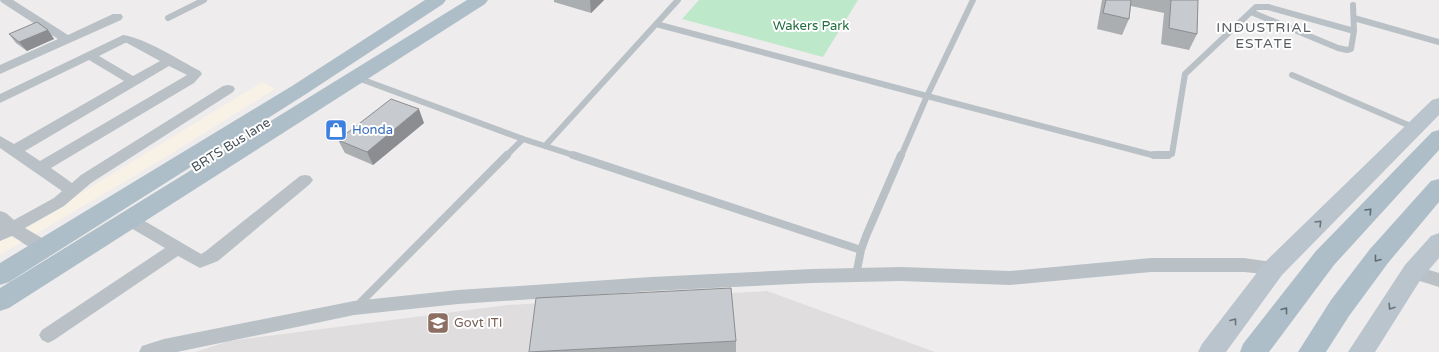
<svg xmlns="http://www.w3.org/2000/svg" width="1439" height="352" font-family="'Varela Round',sans-serif">
<style>
.commercial{fill:#f8f1e6}
.education{fill:#dfdddd}
.green{fill:#bee8ca}
.lines{fill:none;stroke-linecap:round;stroke-linejoin:round}
.lane-far1{stroke:#b9c1c7;stroke-width:6}
.lane{stroke:#b9c1c7;stroke-width:8}
.street{fill:#b9c1c7;fill-rule:evenodd}
.secondary{fill:#b9c4cc;fill-rule:evenodd}
.primary{fill:#aebec8;fill-rule:evenodd}
.wall{fill:#abaeb1}
.shaded-wall{fill:#8b8d90}
.building{fill:#c7cace;stroke:#8b8d90}
.oneway{stroke:#606c73}
.oneway2{stroke:#68747a}
.labels{text-anchor:middle;dominant-baseline:central;stroke-width:4;stroke-linejoin:round;paint-order:stroke}
.park-label{font-size:13px;fill:#216e3f;stroke:#fff}
.shop-label{font-size:13px;fill:#366cbe;stroke:#fff;text-anchor:start}
.street-label{font-size:13px;fill:#465157;stroke:#fff}
.education-label{font-size:13px;fill:#785e54;stroke:#fff;text-anchor:start}
.neighbourhood-label{font-size:14px;letter-spacing:1px;fill:#595d60;stroke:#fff}
</style>
<rect width="100%" height="100%" fill="#eeecec"/>
<!-- commercial -->
<path class="commercial" d="M 262,82 L 275,89 L 156,163 L 0,255 L 0,240 L 27,226 Z"/>
<!-- education -->
<path class="education" d="M 767,291 L 935,352 L 195,352 L 229,341 L 508,305 Z"/>
<!-- green -->
<path class="green" d="M 699,0 L 858,0 L 823,57 L 682,19 Z"/>
<g class="lines">
<!-- lane-far1 -->
<path class="lane-far1" d="M 1251,12 L 1338,48 L 1347,50 L 1351,49 L 1354,31 L 1353,5
M 168,18 L 204,0
M 1354,18 L 1439,42
M 656,24 L 927,96 L 973,0
M 1292,75 L 1415,128
M 358,78 L 523,139 L 576,156
M 545,146 L 678,0
M 506,156 L 523,139
M 901,156 L 927,96 L 1156,156 L 1166,156 L 1172,154 L 1185,74 L 1256,7 L 1268,7 L 1354,31"/>
<!-- lane -->
<path class="lane" d="M 573,155 L 861,250
M 1154,155 L 1168,155
M 856,275 L 861,250 L 866,236 L 901,155
M 356,307 L 507,155"/>
<!-- street -->
<path class="street" d="M 0,0 L 13,0 L 68,35 L 113,14 L 121,14 L 123,17 L 121,20 L 0,74 L 0,65 L 58,39 L 1,2 Z
M 123,35 C 145,38 179,60 200,71 L 202,74 L 194,83 L 51,168 L 72,183 L 81,175 L 223,86 L 228,85 L 233,86 L 235,89 L 233,92 L 91,183 L 64,206 L 25,228 L 52,244 L 54,248 L 52,252 C 39,257 23,242 12,236 L 0,241 L 0,211 L 6,213 L 14,220 L 54,198 L 62,191 L 0,148 L 0,136 L 14,144 L 124,81 L 89,60 L 0,103 L 0,94 ZM 125,43 L 127,43 L 160,61 L 133,76 L 99,56 ZM 169,66 L 187,75 L 40,161 L 25,151 Z
M 305,175 L 310,176 L 313,180 L 310,184 L 218,261 L 200,268 L 178,256 L 54,340 L 48,343 L 42,340 L 39,335 L 42,330 L 165,248 L 124,224 L 122,220 L 124,216 L 130,214 L 136,216 L 201,254 L 206,251 L 300,176 Z
M 1151,258 L 1244,258 L 1280,263 L 1282,268 L 1280,273 L 1274,275 L 1244,272 L 1151,272 L 1010,285 L 901,281 L 812,283 L 651,291 L 458,304 L 354,315 L 177,352 L 139,352 L 142,346 L 164,339 L 354,301 L 458,290 L 651,277 L 812,269 L 901,267 L 1010,271 Z
M 1413,265 L 1439,273 L 1439,287 L 1407,277 L 1405,272 L 1407,267 Z"/>
<!-- secondary -->
<path class="secondary" d="M 1439,98 L 1439,115 L 1282,275 L 1226,352 L 1198,352 L 1202,344 L 1266,261 L 1432,100 Z
M 1439,233 L 1439,258 L 1421,279 L 1375,352 L 1348,352 L 1405,265 L 1431,236 Z"/>
<!-- primary -->
<path class="primary" d="M 425,0 L 446,0 L 443,4 L 306,94 L 9,282 L 0,285 L 0,263 L 292,86 Z
M 467,0 L 488,0 L 485,4 L 9,308 L 0,311 L 0,288 Z
M 1439,130 L 1439,150 L 1334,265 L 1269,352 L 1240,352 L 1243,344 L 1316,251 L 1432,132 Z
M 1439,179 L 1439,202 L 1388,263 L 1349,316 L 1326,352 L 1298,352 L 1331,300 L 1370,249 L 1431,181 Z"/>
</g>
<!-- wall -->
<path class="wall" d="M 554,0 L 604,0 L 591,13 L 554,2 Z
M 1102,0 L 1198,0 L 1197,34 L 1189,50 L 1161,44 L 1164,13 L 1131,6 L 1129,19 L 1122,35 L 1097,29 Z
M 48,30 L 54,39 L 27,51 L 16,43 L 9,34 Z
M 424,123 L 373,165 L 345,153 L 338,140 Z
M 736,341 L 736,352 L 529,352 Z"/>
<!-- shaded-wall -->
<path class="shaded-wall" d="M 590,0 L 604,0 L 591,13 Z
M 48,30 L 54,39 L 27,51 L 19,42 Z
M 419,109 L 424,123 L 373,165 L 367,152 Z"/>
<!-- building -->
<path class="building" d="M 1106,0 L 1131,0 L 1129,19 L 1103,13 Z
M 1171,0 L 1198,0 L 1197,34 L 1169,28 Z
M 37,22 L 48,30 L 19,42 L 9,34 Z
M 391,99 L 419,109 L 367,152 L 338,140 Z
M 731,288 L 736,341 L 529,352 L 536,298 Z"/>
<!-- one-way arrows -->
<defs><path id="oneway-chevron" d="M-2-3.5L2.5 0L-2 3.5" fill="none" stroke-width="1.6" stroke-linecap="round" stroke-linejoin="round"/></defs>
<g class="oneway">
<use href="#oneway-chevron" transform="translate(1369 211) rotate(-47)"/>
<use href="#oneway-chevron" transform="translate(1377 259) rotate(128)"/>
<use href="#oneway-chevron" transform="translate(1285 310) rotate(-52)"/>
</g>
<g class="oneway2">
<use href="#oneway-chevron" transform="translate(1319 223) rotate(-45)"/>
<use href="#oneway-chevron" transform="translate(1391 307) rotate(123)"/>
<use href="#oneway-chevron" transform="translate(1234 321) rotate(-53)"/>
</g>
<!-- icons -->
<defs>
<g id="shop-square" transform="scale(1.15)"><rect x="-9" y="-9" width="18" height="18" rx="4" fill="#3f7fe0" stroke="#fff"/><path d="M-5-2.5h2.3a2.7 3.5 0 0 1 5.4 0H5L5.5 6h-11ZM-1.5-2.5h3a1.5 2.3 0 0 0-3 0Z" fill="#fff"/></g>
<g id="university-square" transform="scale(1.15)"><rect x="-9" y="-9" width="18" height="18" rx="4" fill="#8d6e63" stroke="#fff"/><path d="M0-5L7-2L0 1L-7-2ZM-4 1L0 2.5L4 1V4Q0 6-4 4Z" fill="#fff"/></g>
</defs>
<g fill-rule="evenodd">
<use href="#shop-square" x="336" y="130"/>
<use href="#university-square" x="438" y="323"/>
</g>
<g class="labels">
<!-- park labels -->
<g class="park-label">
<text x="811" y="26">Wakers Park</text>
</g>
<!-- shop labels -->
<g class="shop-label">
<text x="352" y="130">Honda</text>
</g>
<!-- street labels -->
<g class="street-label">
<text transform="translate(231 145) rotate(-32)">BRTS Bus lane</text>
</g>
<!-- education labels -->
<g class="education-label">
<text x="454" y="323">Govt ITI</text>
</g>
<!-- neighbourhood labels -->
<g class="neighbourhood-label">
<text x="1264" y="27">INDUSTRIAL<tspan x="1264" dy="16">ESTATE</tspan></text>
</g>
</g>
</svg>
